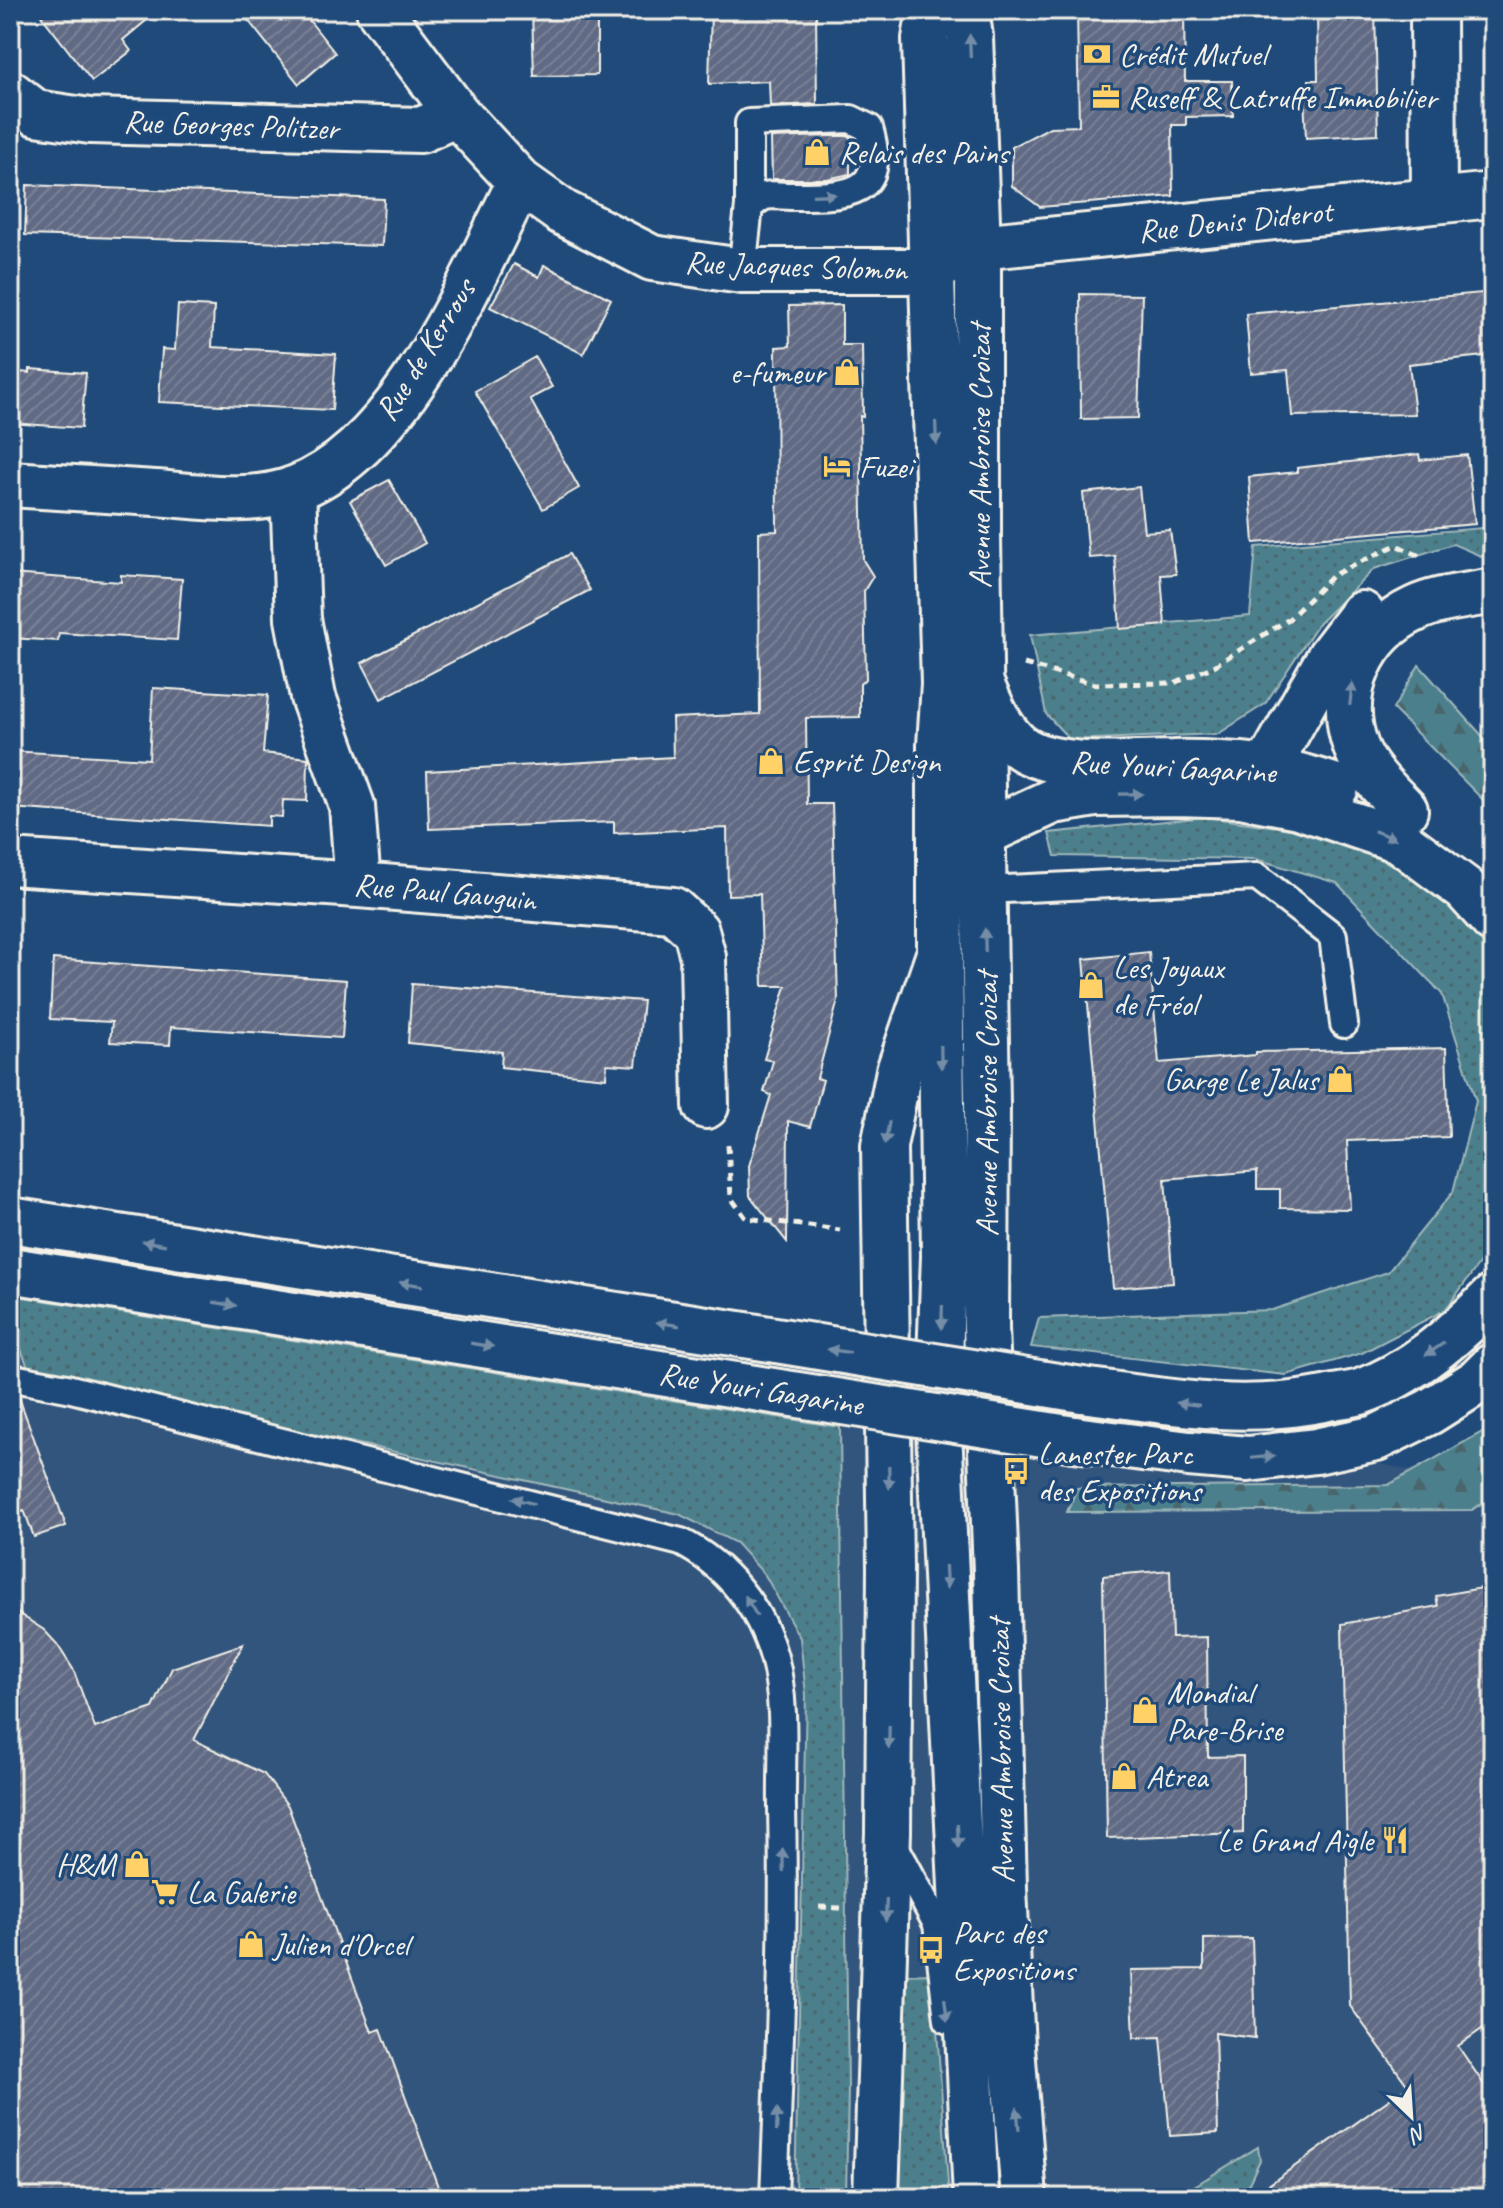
<svg xmlns="http://www.w3.org/2000/svg" width="1503" height="2208" font-family="Caveat,sans-serif">
<style>
.built{fill:#33547d}
.grass{fill:url(#grass-dots);stroke:#a0b8ba;stroke-width:2}
.forest{fill:url(#forest-firs);stroke:#a0b8ba;stroke-width:2}
.building{fill:url(#building-hatch);stroke:#f4f1e8;stroke-width:2}
.lines{fill:none;stroke-linecap:round;stroke-linejoin:round}
.service-casing{stroke:#f4f1e8;stroke-width:32}
.minor-casing{stroke:#f4f1e8;stroke-width:50}
.tertiary-casing{stroke:#f4f1e8;stroke-width:50}
.secondary-casing{stroke:#f4f1e8;stroke-width:50}
.path{stroke:#f4f1e8;stroke-width:5;stroke-dasharray:8 6;stroke-linecap:butt}
.service{stroke:#1f4a7a;stroke-width:26}
.minor{stroke:#1f4a7a;stroke-width:44}
.tertiary{stroke:#1f4a7a;stroke-width:44}
.secondary{stroke:#1f4a7a;stroke-width:44}
.tertiary-bridge-casing{stroke:#f4f1e8;stroke-width:50;stroke-linecap:butt}
.tertiary-bridge{stroke:#1f4a7a;stroke-width:44}
.oneway{fill:#748da6}
.labels{text-anchor:middle;dominant-baseline:central;stroke-width:7;stroke-linejoin:round;paint-order:stroke}
.poi-label{font-size:32px;fill:#f4f1e8;stroke:#1f4a7a;text-anchor:start}
.street-label{font-size:32px;fill:#f4f1e8;stroke:#1f4a7a}
</style>
<defs>
<pattern id="grass-dots" width="8" height="8" patternUnits="userSpaceOnUse" patternTransform="scale(2)"><rect width="8" height="8" fill="#4b7f8c"/><path d="M2 2h.1M6 6h.1" fill="none" stroke="#4a666c" stroke-width="1.8" stroke-linecap="round"/></pattern>
<pattern id="forest-firs" width="22" height="20" patternUnits="userSpaceOnUse" patternTransform="scale(2)"><rect width="22" height="20" fill="#4b7f8c"/><path d="M5 1l3.5 6h-7zM16 11l3.5 6h-7z" fill="#4a666c"/></pattern>
<pattern id="building-hatch" width="6" height="6" patternUnits="userSpaceOnUse" patternTransform="scale(2)"><rect width="6" height="6" fill="#616a84"/><path d="M-1 1l2-2M0 6l6-6M5 7l2-2" fill="none" stroke="#788095"/></pattern>
</defs>
<rect width="100%" height="100%" fill="#1f4a7a"/>
<filter id="ink" filterUnits="userSpaceOnUse"><feTurbulence type="fractalNoise" baseFrequency=".0125" numOctaves="2"/><feDisplacementMap in="SourceGraphic" scale="16" xChannelSelector="R" yChannelSelector="G"/><feConvolveMatrix kernelMatrix="1 2 1 2 8 2 1 2 1" color-interpolation-filters="sRGB"/></filter>
<g filter="url(#ink)">
<!-- built -->
<path class="built" d="M 10,1265 L 550,1352 L 1325,1452 L 1493,1488 L 1493,2198 L 10,2198 Z"/>
<!-- grass -->
<path class="grass" d="M 1482,528 L 1483,557 L 1453,544 L 1374,569 L 1318,624 L 1265,704 L 1218,734 L 1070,740 L 1046,714 L 1030,635 L 1250,616 L 1256,547 Z
M 1205,817 L 1342,836 L 1456,903 L 1493,958 L 1493,1245 L 1445,1310 L 1362,1353 L 1286,1375 L 1031,1347 L 1039,1318 L 1272,1310 L 1388,1272 L 1453,1192 L 1476,1101 L 1442,994 L 1337,883 L 1256,859 L 1055,856 L 1049,833 Z
M 10,1295 L 840,1427 L 848,2088 L 846,2198 L 795,2198 L 806,1695 L 800,1638 L 765,1575 L 736,1543 L 679,1514 L 30,1372 L 13,1330 L 10,1329 Z
M 933,1974 L 949,2198 L 899,2198 L 902,1975 Z
M 1258,2147 L 1260,2160 L 1245,2192 L 1236,2198 L 1175,2198 Z"/>
<!-- forest -->
<path class="forest" d="M 1419,665 L 1493,748 L 1493,810 L 1393,709 Z
M 1493,1426 L 1493,1496 L 1472,1510 L 1067,1512 L 1077,1488 L 1388,1485 Z"/>
<!-- building -->
<path class="building" d="M 37,10 L 159,10 L 123,40 L 131,51 L 92,81 Z
M 240,10 L 301,10 L 335,53 L 299,84 Z
M 532,10 L 597,10 L 597,75 L 534,76 Z
M 711,10 L 816,10 L 817,104 L 770,106 L 769,81 L 709,84 Z
M 1077,10 L 1184,10 L 1185,81 L 1232,81 L 1233,116 L 1186,117 L 1186,125 L 1172,125 L 1173,196 L 1040,207 L 1012,186 L 1012,147 L 1050,127 L 1079,126 Z
M 1317,10 L 1375,10 L 1378,134 L 1306,138 L 1304,96 L 1309,96 L 1309,80 L 1318,80 Z
M 830,136 L 850,136 L 850,174 L 827,179 L 772,179 L 771,138 Z
M 27,185 L 384,199 L 382,246 L 25,235 Z
M 514,264 L 539,277 L 544,265 L 611,299 L 583,354 L 490,307 Z
M 1493,292 L 1493,355 L 1409,364 L 1415,414 L 1292,416 L 1288,370 L 1251,373 L 1246,314 Z
M 1080,294 L 1142,295 L 1138,418 L 1081,419 Z
M 178,305 L 214,307 L 212,347 L 336,354 L 332,410 L 159,402 L 162,349 L 175,350 Z
M 842,305 L 842,345 L 862,345 L 863,417 L 860,416 L 863,560 L 873,576 L 864,591 L 866,678 L 860,684 L 860,717 L 806,718 L 807,804 L 832,804 L 838,1000 L 817,1078 L 823,1080 L 810,1127 L 788,1121 L 787,1242 L 750,1196 L 749,1166 L 771,1095 L 764,1092 L 773,1061 L 764,1059 L 786,986 L 763,986 L 760,894 L 728,895 L 727,828 L 614,833 L 614,822 L 429,829 L 427,771 L 673,757 L 672,718 L 760,714 L 759,532 L 777,531 L 776,347 L 790,346 L 789,306 Z
M 535,357 L 552,387 L 530,399 L 579,488 L 543,509 L 475,391 Z
M 30,369 L 86,373 L 81,428 L 10,423 L 10,371 L 30,373 Z
M 1419,454 L 1420,460 L 1467,455 L 1475,524 L 1254,543 L 1249,477 L 1297,472 L 1297,468 Z
M 389,480 L 425,543 L 386,565 L 350,501 Z
M 1139,487 L 1144,532 L 1170,530 L 1176,574 L 1161,575 L 1165,625 L 1120,629 L 1115,556 L 1089,558 L 1083,493 Z
M 569,554 L 590,590 L 381,699 L 362,663 Z
M 10,574 L 121,582 L 121,575 L 182,579 L 177,640 L 59,633 L 58,641 L 10,638 Z
M 153,688 L 268,695 L 263,753 L 308,758 L 307,801 L 283,800 L 282,817 L 269,816 L 269,826 L 10,808 L 10,751 L 149,759 Z
M 1149,952 L 1159,1063 L 1256,1055 L 1256,1052 L 1446,1048 L 1449,1137 L 1347,1141 L 1350,1209 L 1280,1208 L 1280,1189 L 1257,1189 L 1257,1171 L 1165,1179 L 1173,1283 L 1113,1288 L 1084,959 Z
M 53,959 L 346,980 L 342,1038 L 171,1027 L 170,1045 L 110,1042 L 112,1022 L 50,1019 Z
M 412,984 L 643,1001 L 636,1066 L 607,1064 L 606,1078 L 501,1067 L 502,1052 L 408,1043 Z
M 10,1392 L 18,1395 L 66,1526 L 34,1537 L 24,1510 L 10,1515 Z
M 1170,1570 L 1172,1638 L 1207,1637 L 1208,1757 L 1243,1756 L 1243,1833 L 1107,1838 L 1103,1576 Z
M 1493,1586 L 1493,2021 L 1458,2046 L 1493,2098 L 1493,2198 L 1250,2198 L 1408,2086 L 1350,2006 L 1342,1624 L 1438,1606 L 1436,1596 Z
M 10,1608 L 44,1630 L 57,1644 L 73,1669 L 95,1728 L 153,1708 L 172,1668 L 243,1644 L 194,1740 L 264,1774 L 288,1806 L 372,2032 L 381,2029 L 442,2198 L 10,2198 Z
M 1252,1938 L 1255,2038 L 1215,2033 L 1218,2133 L 1170,2136 L 1161,2037 L 1134,2038 L 1131,1970 L 1204,1969 L 1204,1939 Z"/>
<g class="lines">
<!-- service casing -->
<g class="service-casing">
<path id="service" d="M 742,271 L 749,206 L 749,123 L 851,119 L 869,128 C 890,198 844,196 790,196 C 783,196 772,194 765,196 C 760,198 754,203 749,206
M 984,890 L 1257,877 L 1333,936 L 1344,1024
M 18,1379 L 67,1388 L 681,1542 C 726,1565 760,1607 774,1657 C 787,1705 781,1759 782,1808 C 785,1938 779,2068 774,2198
M 893,1843 L 937,1924 L 948,2020"/>
</g>
<!-- minor casing -->
<g class="minor-casing">
<path id="minor" d="M 379,10 L 457,114 L 520,182 L 562,212 L 652,258 L 742,271 L 931,271 L 978,247 L 1493,195
M 1433,10 L 1434,200
M 930,52 L 951,112 L 954,226 L 978,247
M 10,93 L 36,113 L 90,121 L 421,130 L 457,114
M 10,484 C 58,487 107,490 155,493 C 200,496 251,505 294,489 C 404,448 470,280 520,182
M 293,489 L 298,619 L 313,697 L 352,806 L 358,885
M 10,862 L 358,885 L 673,910 L 696,931 L 703,957 L 706,1106
M 876,2198 L 888,1832 L 890,1568 L 884,1146 L 899,1071 L 938,957"/>
</g>
<!-- tertiary casing -->
<g class="tertiary-casing">
<path id="tertiary" d="M 981,684 C 991,706 1000,730 1019,746 C 1052,772 1134,763 1174,763 C 1196,762 1219,764 1241,765 C 1274,768 1305,777 1336,787
M 1267,768 L 1330,656 L 1362,614
M 1405,810 C 1388,792 1365,771 1356,747 C 1335,692 1363,633 1415,609 C 1438,598 1468,596 1493,591
M 957,857 L 984,833 L 1053,801 L 1095,794 L 1178,793 L 1240,795 L 1298,806 L 1399,840 L 1465,889 L 1493,920
M 10,1220 L 745,1335
M 10,1270 L 736,1385
M 1082,1390 C 1166,1401 1239,1416 1324,1399 C 1336,1396 1349,1395 1360,1392 C 1412,1374 1455,1335 1493,1297
M 1074,1439 L 1189,1454 L 1248,1459 L 1316,1451 L 1376,1438 L 1429,1412 L 1478,1381 L 1493,1366"/>
</g>
<!-- secondary casing -->
<g class="secondary-casing">
<path id="secondary" d="M 930,10 L 925,39 L 944,684 L 940,745 L 940,951 L 944,1256 L 938,1409 L 976,2198
M 966,10 L 970,37 L 978,247 L 978,537 L 987,1105 L 986,1328 L 996,1571 L 1004,1888 L 1012,2047 L 1024,2198"/>
</g>
<!-- path -->
<path class="path" d="M 1024,664 L 1095,684 L 1174,683 L 1214,666 L 1289,619 L 1333,575 L 1396,545 L 1422,557
M 728,1145 L 731,1198 L 746,1218 L 840,1230
M 819,1907 L 841,1908"/>
<!-- service -->
<use href="#service" class="service"/>
<!-- minor -->
<use href="#minor" class="minor"/>
<!-- tertiary -->
<use href="#tertiary" class="tertiary"/>
<!-- secondary -->
<use href="#secondary" class="secondary"/>
<!-- tertiary-bridge casing -->
<g class="tertiary-bridge-casing">
<path id="tertiary-bridge" d="M 745,1335 L 1082,1390
M 736,1385 L 1074,1439"/>
</g>
<!-- tertiary-bridge -->
<use href="#tertiary-bridge" class="tertiary-bridge"/>
</g>
<!-- one-way arrows -->
<defs><path id="oneway-solid" d="M-6-.8H1V-3.2L6.5 0L1 3.2V.8H-6Z" transform="scale(2)"/></defs>
<g class="oneway">
<use href="#oneway-solid" transform="translate(970 46) rotate(-92)"/>
<use href="#oneway-solid" transform="translate(824 195) rotate(-2)"/>
<use href="#oneway-solid" transform="translate(936 433) rotate(88)"/>
<use href="#oneway-solid" transform="translate(1351 694) rotate(-84)"/>
<use href="#oneway-solid" transform="translate(1131 794) rotate(-1)"/>
<use href="#oneway-solid" transform="translate(1385 835) rotate(21)"/>
<use href="#oneway-solid" transform="translate(985 940) rotate(-91)"/>
<use href="#oneway-solid" transform="translate(941 1057) rotate(89)"/>
<use href="#oneway-solid" transform="translate(887 1133) rotate(101)"/>
<use href="#oneway-solid" transform="translate(154 1243) rotate(-171)"/>
<use href="#oneway-solid" transform="translate(411 1284) rotate(-171)"/>
<use href="#oneway-solid" transform="translate(225 1304) rotate(9)"/>
<use href="#oneway-solid" transform="translate(942 1317) rotate(92)"/>
<use href="#oneway-solid" transform="translate(668 1324) rotate(-171)"/>
<use href="#oneway-solid" transform="translate(482 1345) rotate(9)"/>
<use href="#oneway-solid" transform="translate(1435 1349) rotate(146)"/>
<use href="#oneway-solid" transform="translate(839 1351) rotate(-171)"/>
<use href="#oneway-solid" transform="translate(1188 1404) rotate(-173)"/>
<use href="#oneway-solid" transform="translate(1263 1457) rotate(-6)"/>
<use href="#oneway-solid" transform="translate(889 1477) rotate(89)"/>
<use href="#oneway-solid" transform="translate(523 1501) rotate(-166)"/>
<use href="#oneway-solid" transform="translate(946 1577) rotate(87)"/>
<use href="#oneway-solid" transform="translate(751 1606) rotate(-121)"/>
<use href="#oneway-solid" transform="translate(889 1737) rotate(91)"/>
<use href="#oneway-solid" transform="translate(958 1836) rotate(87)"/>
<use href="#oneway-solid" transform="translate(783 1860) rotate(-91)"/>
<use href="#oneway-solid" transform="translate(886 1910) rotate(92)"/>
<use href="#oneway-solid" transform="translate(946 2010) rotate(83)"/>
<use href="#oneway-solid" transform="translate(1018 2119) rotate(-95)"/>
<use href="#oneway-solid" transform="translate(777 2120) rotate(-88)"/>
</g>
</g>
<!-- icons -->
<defs>
<g id="bank-bare" transform="scale(2.16)"><path d="M-6-4H6V4H-6ZM0-2.3a2.3 2.3 0 1 0 0 4.6a2.3 2.3 0 1 0 0-4.6Z" fill="#ffd166" stroke="#1f4a7a" stroke-width="2.5" paint-order="stroke"/></g>
<g id="office-bare" transform="scale(2.16)"><path d="M-6-3h4V-5.5h4V-3h4V5H-6ZM-1-4.5V-3h2v-1.5ZM-6 0V1H6V0Z" fill="#ffd166" stroke="#1f4a7a" stroke-width="2.5" paint-order="stroke"/></g>
<g id="shop-bare" transform="scale(2.16)"><path d="M-5-2.5h2.3a2.7 3.5 0 0 1 5.4 0H5L5.5 6h-11ZM-1.5-2.5h3a1.5 2.3 0 0 0-3 0Z" fill="#ffd166" stroke="#1f4a7a" stroke-width="2.5" paint-order="stroke"/></g>
<g id="hotel-bare" transform="scale(2.16)"><path d="M-6-4.5h1.5V1H6V5H4.5V3h-9V5H-6ZM-4 0a1.8 1.8 0 1 1 3.6 0ZM.5 0V-2.5h3Q6-2.5 6 0Z" fill="#ffd166" stroke="#1f4a7a" stroke-width="2.5" paint-order="stroke"/></g>
<g id="bus-bare" transform="scale(2.16)"><path d="M-5-6H5V4H4V6H2V4H-2V6H-4V4H-5ZM-3.5-4V0h7V-4ZM-3.5 1.2v1.5H-2V1.2ZM2 1.2v1.5H3.5V1.2Z" fill="#ffd166" stroke="#1f4a7a" stroke-width="2.5" paint-order="stroke"/></g>
<g id="restaurant-bare" transform="scale(2.16)"><path d="M-5-6h1v4h1v-4h1v4h1v-4h1v5L-1.5 .5V6h-2V.5L-5-1ZM5-6V6H3V1.5H1.5Q1.5-4 5-6Z" fill="#ffd166" stroke="#1f4a7a" stroke-width="2.5" paint-order="stroke"/></g>
<g id="supermarket-bare" transform="scale(2.16)"><path d="M-6-5.5h2.5l.6 2H6L4.5 2H-2.5L-4.4-4H-6ZM-1.5 3.2a1.3 1.3 0 1 0 .1 0ZM3 3.2a1.3 1.3 0 1 0 .1 0Z" fill="#ffd166" stroke="#1f4a7a" stroke-width="2.5" paint-order="stroke"/></g>
</defs>
<g fill-rule="evenodd">
<use href="#bank-bare" x="1097" y="54"/>
<use href="#office-bare" x="1106" y="97"/>
<use href="#shop-bare" x="817" y="152"/>
<use href="#shop-bare" x="847" y="372"/>
<use href="#hotel-bare" x="837" y="466"/>
<use href="#shop-bare" x="771" y="761"/>
<use href="#shop-bare" x="1091" y="985"/>
<use href="#shop-bare" x="1340" y="1079"/>
<use href="#bus-bare" x="1016" y="1471"/>
<use href="#shop-bare" x="1145" y="1710"/>
<use href="#shop-bare" x="1124" y="1776"/>
<use href="#restaurant-bare" x="1395" y="1840"/>
<use href="#shop-bare" x="137" y="1864"/>
<use href="#supermarket-bare" x="165" y="1892"/>
<use href="#shop-bare" x="251" y="1944"/>
<use href="#bus-bare" x="931" y="1950"/>
</g>
<g class="labels">
<!-- poi labels -->
<g class="poi-label">
<text x="1119" y="54">Crédit Mutuel</text>
<text x="1128" y="97">Ruseff &amp; Latruffe Immobilier</text>
<text x="839" y="152">Relais des Pains</text>
<text x="825" y="372" text-anchor="end">e-fumeur</text>
<text x="859" y="466">Fuzei</text>
<text x="793" y="761">Esprit Design</text>
<text x="1113" y="967">Les Joyaux<tspan x="1113" dy="37">de Fréol</tspan></text>
<text x="1318" y="1079" text-anchor="end">Garge Le Jalus</text>
<text x="1038" y="1453">Lanester Parc<tspan x="1038" dy="37">des Expositions</tspan></text>
<text x="1167" y="1692">Mondial<tspan x="1167" dy="37">Pare-Brise</tspan></text>
<text x="1146" y="1776">Atrea</text>
<text x="1373" y="1840" text-anchor="end">Le Grand Aigle</text>
<text x="115" y="1864" text-anchor="end">H&amp;M</text>
<text x="187" y="1892">La Galerie</text>
<text x="953" y="1932">Parc des<tspan x="953" dy="37">Expositions</tspan></text>
<text x="273" y="1944">Julien d'Orcel</text>
</g>
<!-- street labels -->
<g class="street-label">
<text transform="translate(231 125) rotate(2)">Rue Georges Politzer</text>
<text transform="translate(1235 221) rotate(-6)">Rue Denis Diderot</text>
<text transform="translate(796 266) rotate(2)">Rue Jacques Solomon</text>
<text transform="translate(425 350) rotate(-58)">Rue de Kerrous</text>
<text transform="translate(979 456) rotate(-90)">Avenue Ambroise Croizat</text>
<text transform="translate(1173 767) rotate(3)">Rue Youri Gagarine</text>
<text transform="translate(445 892) rotate(5)">Rue Paul Gauguin</text>
<text transform="translate(986 1104) rotate(-90)">Avenue Ambroise Croizat</text>
<text transform="translate(761 1389) rotate(9)">Rue Youri Gagarine</text>
<text transform="translate(1001 1751) rotate(-91)">Avenue Ambroise Croizat</text>
</g>
</g>
<!-- margin -->
<rect width="1503" height="2208" fill="none" stroke="#1f4a7a" stroke-width="40"/>
<rect x="20" y="20" width="1463" height="2168" fill="none" stroke="#f4f1e8" stroke-width="3" filter="url(#ink)"/>
<!-- north arrow -->
<g transform="translate(1411 2116) rotate(155)" stroke="#1f4a7a" stroke-width="6" paint-order="stroke">
<path d="M0-6L14 30L0 20L-14 30Z" fill="#f4f1e8"/>
<text y="-12" font-size="22" font-weight="bold" text-anchor="middle" fill="#f4f1e8">N</text>
</g>
</svg>
